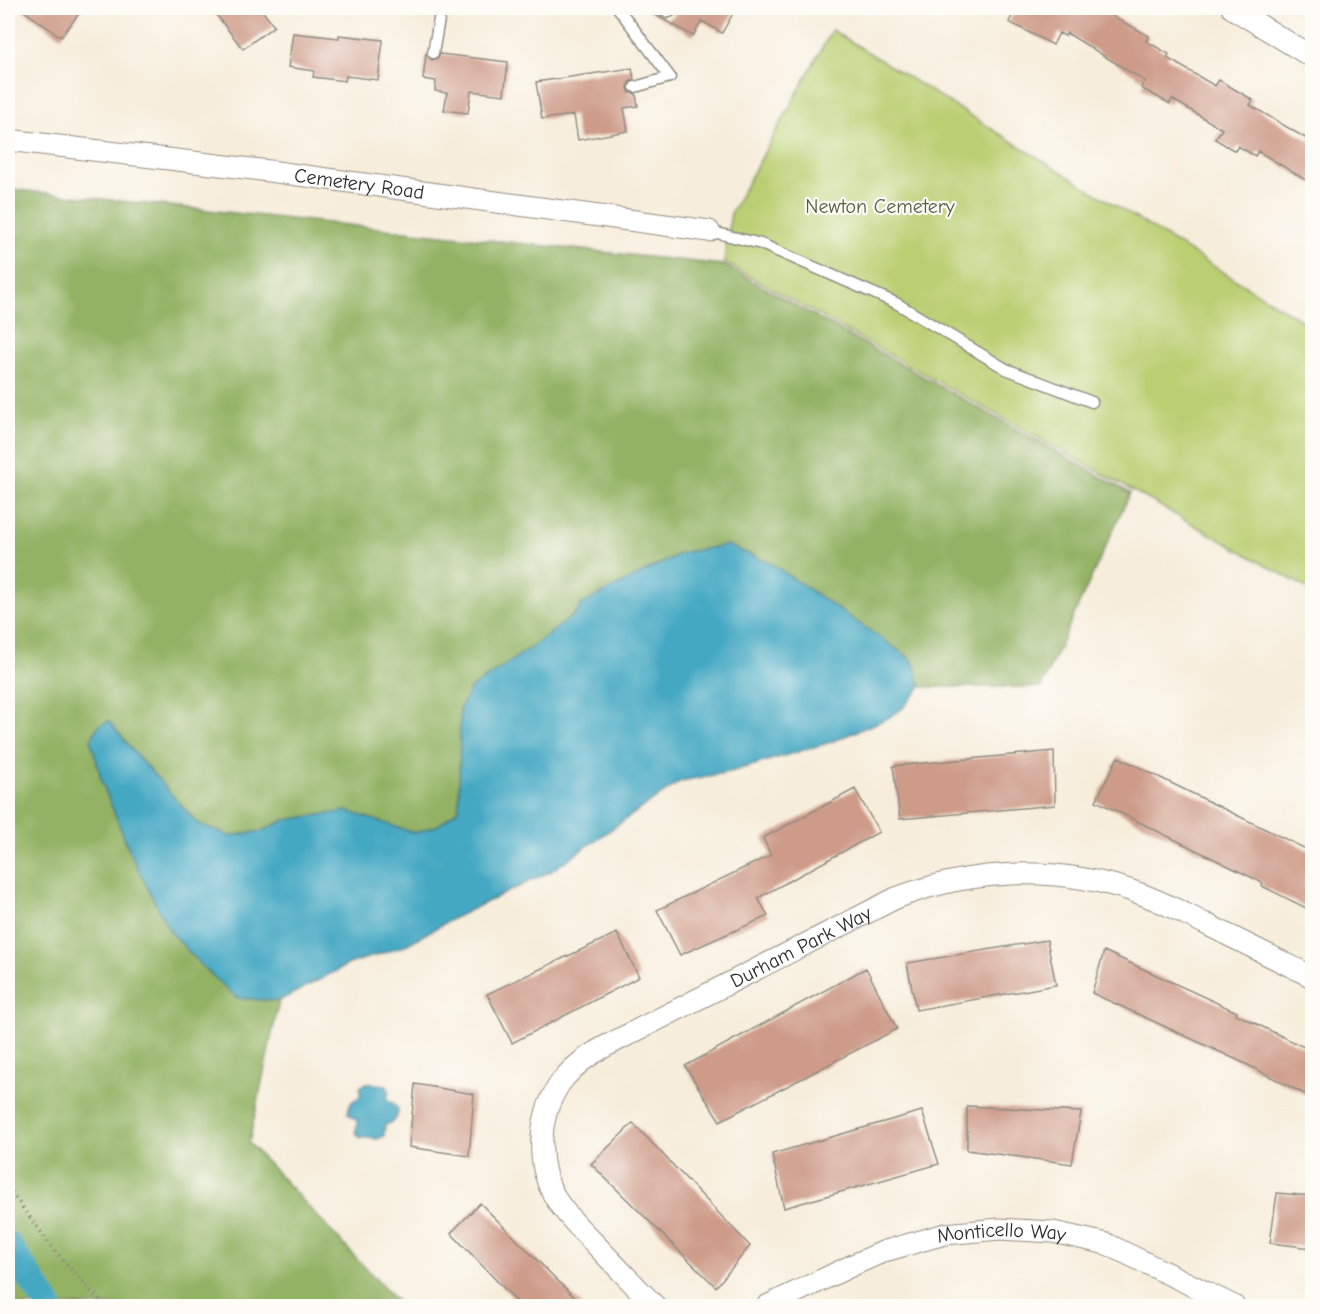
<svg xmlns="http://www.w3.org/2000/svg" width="1320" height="1314" font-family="'Comic Neue',sans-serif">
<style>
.green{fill:#bacf72;stroke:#727d4e;stroke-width:1.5}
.forest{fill:#93b264;stroke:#5f6e48;stroke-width:1.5}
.water{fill:#44a8c3;stroke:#386a77;stroke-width:1.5}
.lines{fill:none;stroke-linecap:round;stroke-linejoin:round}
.canal{stroke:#44a8c3;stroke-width:27}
.building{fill:#ce9b89}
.lane-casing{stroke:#918c83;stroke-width:13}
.street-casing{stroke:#918c83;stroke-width:23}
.path{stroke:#918c83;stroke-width:4;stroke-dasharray:1.5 4.5;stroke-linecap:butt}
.lane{stroke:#fff;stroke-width:10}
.street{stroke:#fff;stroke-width:21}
.labels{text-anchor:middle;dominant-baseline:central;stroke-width:4.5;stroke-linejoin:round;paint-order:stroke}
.street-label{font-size:20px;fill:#2b2b2b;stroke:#fdfcf7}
.park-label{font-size:20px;fill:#565c40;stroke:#fdfcf7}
</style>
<rect width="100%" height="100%" fill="#fdfcf7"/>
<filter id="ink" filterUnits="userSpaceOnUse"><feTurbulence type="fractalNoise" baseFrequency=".0167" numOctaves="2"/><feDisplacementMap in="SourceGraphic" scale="12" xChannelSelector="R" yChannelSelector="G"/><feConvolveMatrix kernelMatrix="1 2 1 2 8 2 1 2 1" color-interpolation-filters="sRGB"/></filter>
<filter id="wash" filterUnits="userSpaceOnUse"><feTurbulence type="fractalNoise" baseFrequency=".008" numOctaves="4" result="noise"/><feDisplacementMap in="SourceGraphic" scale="24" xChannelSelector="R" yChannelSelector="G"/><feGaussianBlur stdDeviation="1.35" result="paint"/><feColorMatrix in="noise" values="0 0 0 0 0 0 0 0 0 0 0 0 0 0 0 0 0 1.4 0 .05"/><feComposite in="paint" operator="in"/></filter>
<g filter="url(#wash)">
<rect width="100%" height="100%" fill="#f7eddb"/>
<!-- green -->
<path class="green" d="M 832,30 L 1312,327 L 1312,591 L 724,262 L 731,213 Z"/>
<!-- forest -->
<path class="forest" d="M 8,189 L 724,265 L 1130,493 L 1041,687 L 921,687 L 912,660 L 891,645 L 770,563 L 727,545 L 681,553 L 582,604 C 564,632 500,668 471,688 L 460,760 L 459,809 L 439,825 L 414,833 L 383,824 L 285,820 L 262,831 L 230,836 L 197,823 L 139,758 L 109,722 L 91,740 L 102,782 L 133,859 L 237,998 L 279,1001 L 249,1143 L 401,1306 L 8,1306 Z"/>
<!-- water -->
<path class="water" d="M 727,545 L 770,563 L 891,645 L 913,661 L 921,687 L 903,708 L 888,718 L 831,742 L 730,772 L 681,781 L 551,871 L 452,919 L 404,946 L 349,964 L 279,1001 L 237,998 L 202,966 L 169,930 L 133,859 L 102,782 L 91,740 L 98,726 L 109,721 L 139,758 L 197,823 L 230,836 L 262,831 L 285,820 L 347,811 L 415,833 L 439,825 L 459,809 L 460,708 L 471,688 L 536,644 L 575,614 L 582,604 L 681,553 Z
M 366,1083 L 386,1085 L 389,1090 L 387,1101 L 393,1103 L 398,1109 C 398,1120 394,1122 385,1125 L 384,1136 L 378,1139 L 359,1137 L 356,1132 L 357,1121 L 348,1113 C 349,1103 352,1101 360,1097 L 360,1087 Z"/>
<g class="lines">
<!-- canal -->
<path class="canal" d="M 8,1245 L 49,1306"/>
</g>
<g id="blocks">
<!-- building -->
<path class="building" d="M 20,8 L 83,8 L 61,37 Z
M 211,8 L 260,8 L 274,26 L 243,49 Z
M 643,8 L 656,8 L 658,14 L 667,19 L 674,16 L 674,8 L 736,8 L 722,33 L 702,21 L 693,36 Z
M 1016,8 L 1098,8 L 1149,36 L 1146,41 L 1169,54 L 1167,58 L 1215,86 L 1219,80 L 1253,100 L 1250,105 L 1312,142 L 1312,184 L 1258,151 L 1255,156 L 1238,146 L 1235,151 L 1215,139 L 1222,129 L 1172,99 L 1170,104 L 1141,88 L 1145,81 L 1067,33 L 1065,36 L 1059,33 L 1053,45 L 1009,22 Z
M 293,33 L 339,38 L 339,35 L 383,40 L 378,80 L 346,76 L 345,81 L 313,77 L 314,71 L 288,67 Z
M 426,54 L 432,60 L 438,58 L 440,54 L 508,62 L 504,95 L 471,91 L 468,113 L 444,110 L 447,93 L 435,91 L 436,81 L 423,79 Z
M 632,68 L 634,80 L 629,82 L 628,88 L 630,93 L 636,94 L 638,106 L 624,108 L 628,131 L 578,140 L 574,115 L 542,119 L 536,82 Z
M 1054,751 L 1055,805 L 900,819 L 893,766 Z
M 1118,757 L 1312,852 L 1312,911 L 1262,886 L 1263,883 L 1096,801 Z
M 855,789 L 879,832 L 758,898 L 768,916 L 680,955 L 657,910 L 771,855 L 763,838 Z
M 617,933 L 639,977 L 512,1043 L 487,994 Z
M 1047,940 L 1056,985 L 916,1010 L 907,963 Z
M 1104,951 L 1237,1012 L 1236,1014 L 1312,1051 L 1312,1098 L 1246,1064 L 1092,993 Z
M 866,968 L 897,1029 L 720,1121 L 685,1066 Z
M 415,1084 L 474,1094 L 469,1156 L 409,1147 Z
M 967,1106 L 1081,1112 L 1072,1164 L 967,1150 Z
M 922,1111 L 939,1164 L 784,1208 L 772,1154 Z
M 633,1123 L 750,1246 L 716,1287 L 591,1164 Z
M 1277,1193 L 1312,1196 L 1312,1248 L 1270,1243 Z
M 480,1203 L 583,1306 L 521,1306 L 451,1233 Z"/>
</g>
</g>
<g filter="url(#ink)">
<use href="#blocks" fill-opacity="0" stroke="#918c83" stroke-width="1.5"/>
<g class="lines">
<!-- lane casing -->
<g class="lane-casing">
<path id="lane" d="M 618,8 L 670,77 L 635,87
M 663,8 L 668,12
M 433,53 L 441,8
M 709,231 L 761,244 L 896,303 L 1006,369 L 1092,402"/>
</g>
<!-- street casing -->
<g class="street-casing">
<g id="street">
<path d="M 1232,8 L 1312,57"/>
<path id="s1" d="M 8,140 L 269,171 L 709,231"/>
<path id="s2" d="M 655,1306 C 635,1286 615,1265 595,1244 C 581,1229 566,1216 556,1199 C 534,1163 538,1111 564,1078 C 575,1065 589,1055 604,1047 L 896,898 C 975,868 1061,865 1141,894 C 1163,902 1185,914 1206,924 C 1242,942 1277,959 1312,977"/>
<path id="s3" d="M 767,1306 L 853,1265 L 885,1251 L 945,1234 L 999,1229 L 1053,1232 L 1107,1244 L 1234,1306"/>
</g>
</g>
<!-- path -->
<path class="path" d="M 8,1188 L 57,1254 L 105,1306"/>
<!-- lane -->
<use href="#lane" class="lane"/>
<!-- street -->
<use href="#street" class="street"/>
</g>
</g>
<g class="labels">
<!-- street labels -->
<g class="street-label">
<text stroke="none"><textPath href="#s1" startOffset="354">Cemetery Road</textPath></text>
<text stroke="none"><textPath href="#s2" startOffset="546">Durham Park Way</textPath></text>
<text stroke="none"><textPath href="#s3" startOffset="249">Monticello Way</textPath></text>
</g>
<!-- park labels -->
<g class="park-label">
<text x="880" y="206">Newton Cemetery</text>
</g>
</g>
<!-- margin -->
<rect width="1320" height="1314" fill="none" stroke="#fdfcf7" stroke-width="30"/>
</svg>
